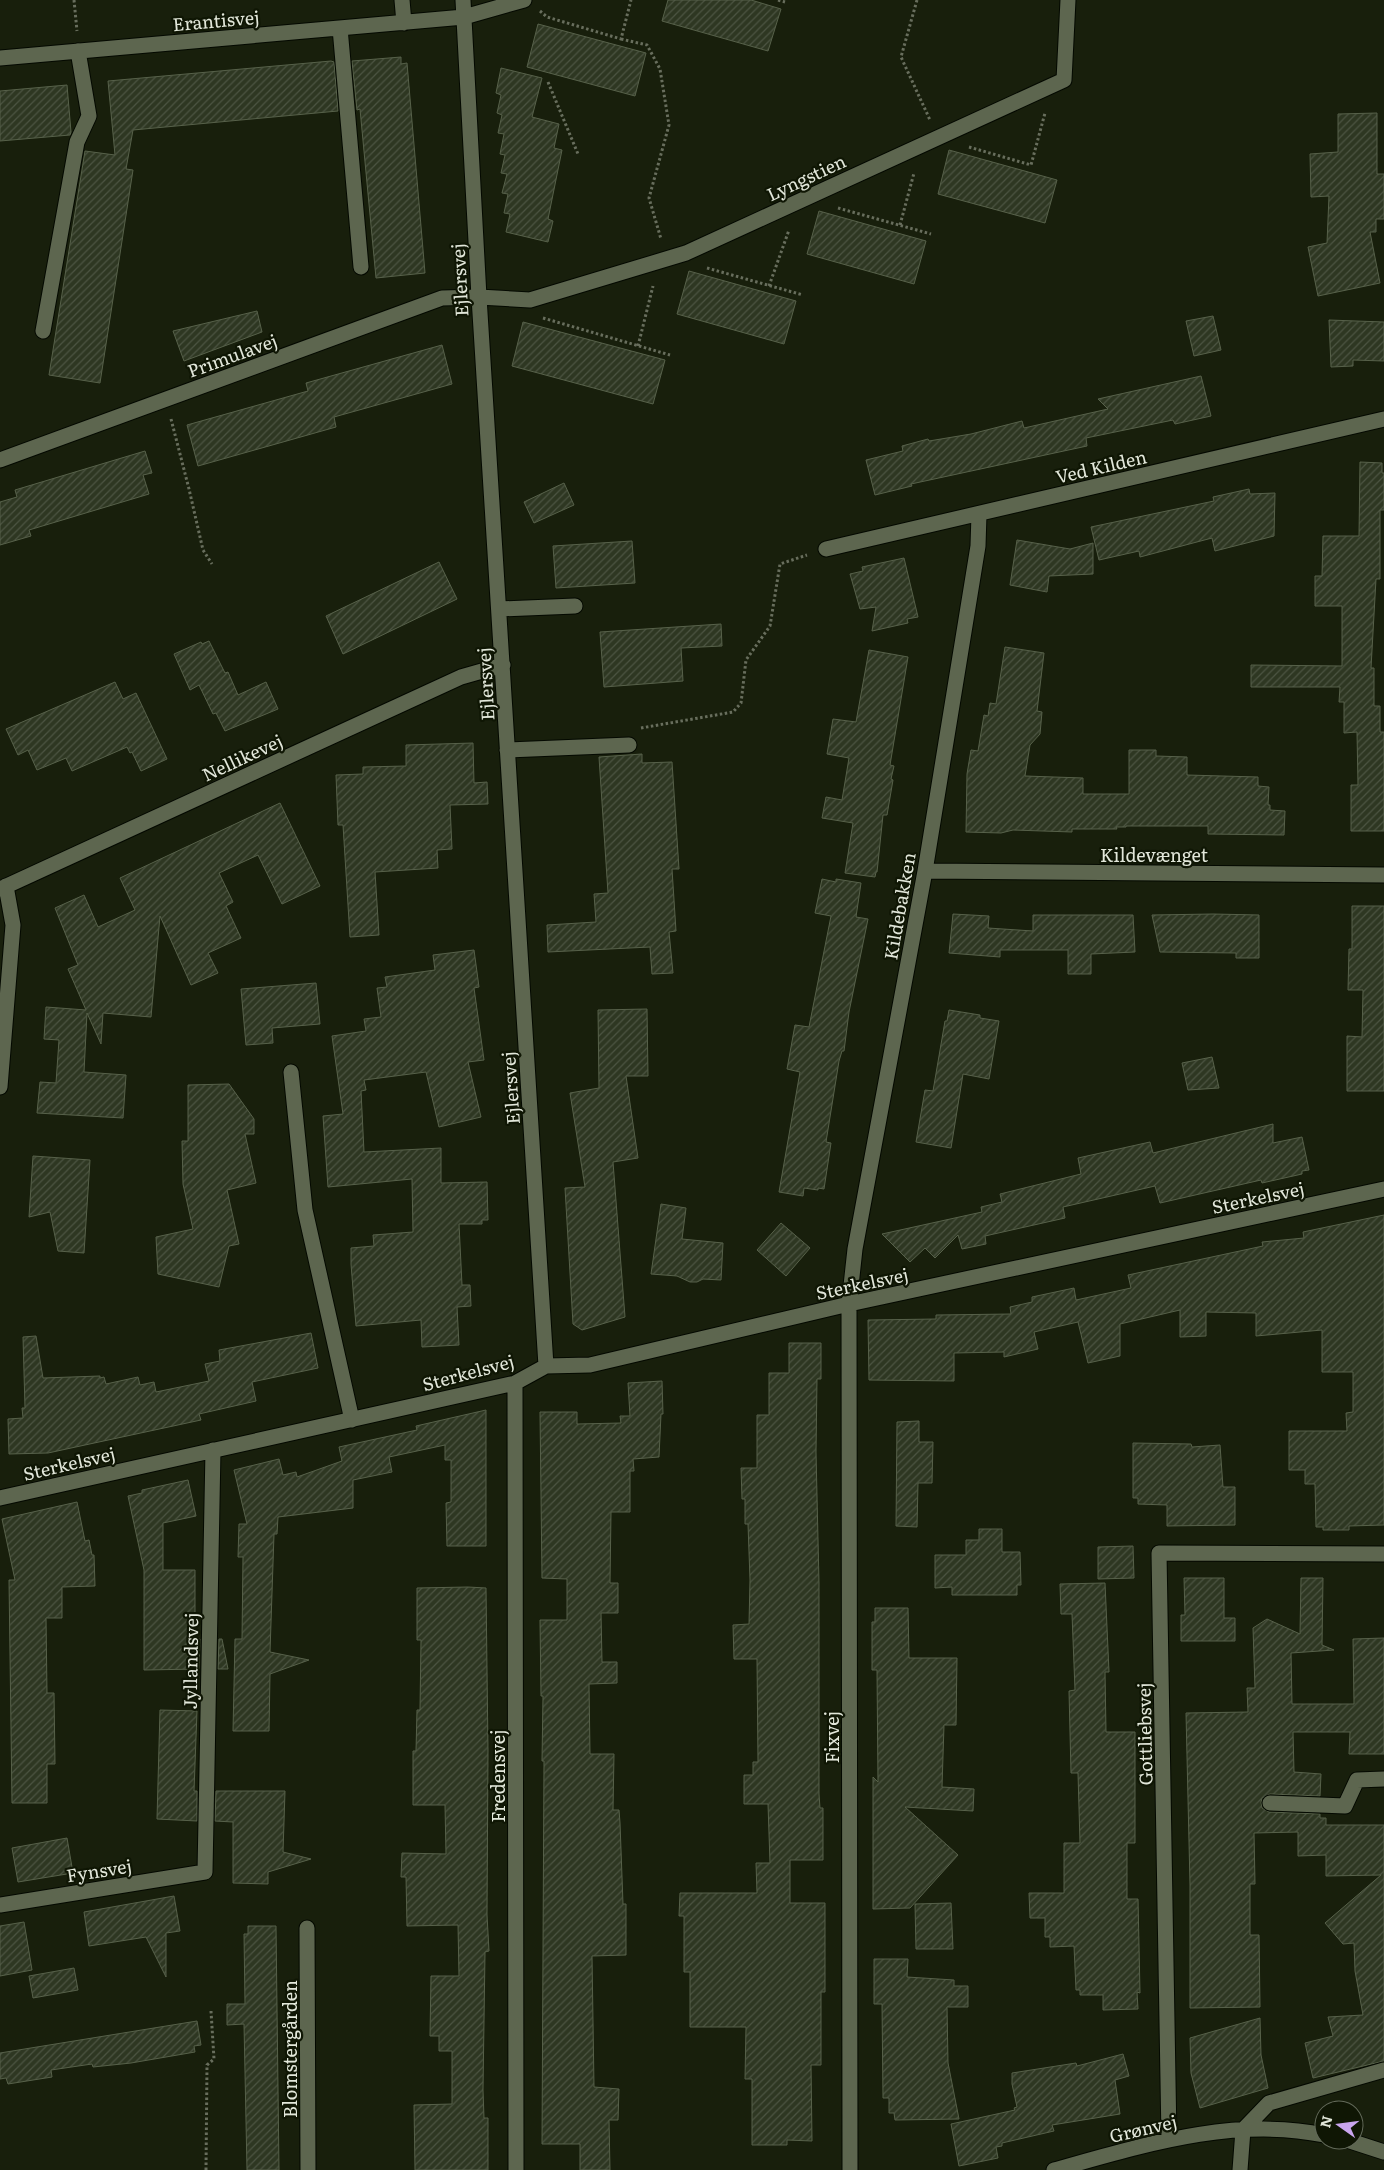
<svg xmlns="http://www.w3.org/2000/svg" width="1384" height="2170" font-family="Literata,serif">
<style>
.building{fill:url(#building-hatch);stroke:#57614a}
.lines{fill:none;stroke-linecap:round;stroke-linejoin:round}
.minor-casing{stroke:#040900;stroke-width:17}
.path{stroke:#686e5d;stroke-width:3;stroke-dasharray:2.5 2.5;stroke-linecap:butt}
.minor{stroke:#5d664f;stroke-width:15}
.labels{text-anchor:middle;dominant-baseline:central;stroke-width:4.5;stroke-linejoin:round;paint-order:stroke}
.street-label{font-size:18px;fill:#e2e7da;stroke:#0f1604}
</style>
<defs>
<pattern id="building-hatch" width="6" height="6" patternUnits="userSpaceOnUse" patternTransform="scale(1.25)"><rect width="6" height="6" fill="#2e3722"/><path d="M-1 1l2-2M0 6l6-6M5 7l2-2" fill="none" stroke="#4c5442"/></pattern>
</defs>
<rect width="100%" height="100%" fill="#181f0c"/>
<!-- building -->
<path class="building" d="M 668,0 L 751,0 L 781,9 L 768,51 L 662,21 Z
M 538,24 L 646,53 L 635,96 L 527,67 Z
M 401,57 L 401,64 L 407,63 L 425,273 L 376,278 L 360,109 L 357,110 L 352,61 Z
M 331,61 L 334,62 L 338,111 L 133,130 L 126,169 L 133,170 L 100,383 L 49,375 L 85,151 L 115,155 L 108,81 Z
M 501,68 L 542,78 L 532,117 L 559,124 L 554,148 L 562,150 L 548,219 L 553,221 L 548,242 L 506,232 L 510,214 L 504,213 L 508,194 L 502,193 L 507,174 L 501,173 L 505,155 L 500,154 L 504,134 L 498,133 L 502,115 L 497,113 L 501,95 L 496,93 Z
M 67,85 L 71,132 L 70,135 L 0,141 L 0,91 Z
M 1377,113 L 1377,174 L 1384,174 L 1384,219 L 1376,219 L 1376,232 L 1370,232 L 1380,283 L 1318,296 L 1308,247 L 1327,243 L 1329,196 L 1311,197 L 1310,154 L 1338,152 L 1338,114 Z
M 949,150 L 1057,180 L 1045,223 L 938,194 Z
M 819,211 L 926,241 L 914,284 L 807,254 Z
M 689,271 L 796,301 L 784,344 L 677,314 Z
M 257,311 L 262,332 L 184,361 L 173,331 Z
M 1213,316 L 1221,350 L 1194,356 L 1186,321 Z
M 1329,320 L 1384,322 L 1384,361 L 1353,360 L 1353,366 L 1331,367 Z
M 523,322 L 665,360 L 653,404 L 512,366 Z
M 442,345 L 452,384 L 334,417 L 336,427 L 198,466 L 187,425 L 308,391 L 306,383 Z
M 1201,376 L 1211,416 L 1175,424 L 1173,420 L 1086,438 L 1087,446 L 911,484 L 912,486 L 875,495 L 866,460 L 903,451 L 902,446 L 928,439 L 929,441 L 971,434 L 1022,421 L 1024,428 L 1108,409 L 1098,399 Z
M 145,451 L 152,473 L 143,475 L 149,494 L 29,530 L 31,536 L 0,545 L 0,502 L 17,497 L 15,490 Z
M 1360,462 L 1382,463 L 1382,473 L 1384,473 L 1384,510 L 1380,510 L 1380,579 L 1376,579 L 1371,668 L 1374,668 L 1374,706 L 1380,706 L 1380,732 L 1384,732 L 1384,831 L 1351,831 L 1351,785 L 1358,785 L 1357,732 L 1344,733 L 1344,702 L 1339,702 L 1340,687 L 1251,687 L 1251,665 L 1342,666 L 1342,606 L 1315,606 L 1315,576 L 1322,576 L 1323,536 L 1359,536 Z
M 564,483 L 574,505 L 534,523 L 524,502 Z
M 1249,489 L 1250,494 L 1275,493 L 1274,536 L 1215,551 L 1212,538 L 1140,557 L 1139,551 L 1099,560 L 1091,527 L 1214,501 L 1213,497 Z
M 1017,540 L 1070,549 L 1093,543 L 1093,574 L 1049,576 L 1047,592 L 1010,585 Z
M 632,541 L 635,583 L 556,588 L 553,546 Z
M 904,558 L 918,617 L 907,619 L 908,623 L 872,631 L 876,607 L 860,609 L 850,574 L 863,571 L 862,567 Z
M 439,562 L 457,599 L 343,654 L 326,616 Z
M 721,624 L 722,646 L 681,648 L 683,681 L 604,687 L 600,632 Z
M 209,641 L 225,673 L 228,672 L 238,695 L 266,682 L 278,709 L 225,731 L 216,713 L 213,714 L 199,685 L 190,690 L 174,654 L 201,642 L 202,644 Z
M 1005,647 L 1044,653 L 1037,711 L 1042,712 L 1040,734 L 1030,745 L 1025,776 L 1083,778 L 1083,794 L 1129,794 L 1129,750 L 1156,750 L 1156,756 L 1187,757 L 1187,775 L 1258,777 L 1258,786 L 1269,787 L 1268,805 L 1270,805 L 1270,810 L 1285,811 L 1284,835 L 1208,834 L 1208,826 L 1126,826 L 1126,827 L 1116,827 L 1117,829 L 1072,829 L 1072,832 L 1013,830 L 1001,833 L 966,832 L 967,774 L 971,750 L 978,751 L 984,715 L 988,716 L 990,703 L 996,704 Z
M 869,650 L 908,657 L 890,765 L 894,766 L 891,779 L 893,780 L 887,815 L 883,815 L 877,872 L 876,872 L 875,877 L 845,873 L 853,823 L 822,818 L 826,797 L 842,800 L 849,758 L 827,754 L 833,719 L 856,722 Z
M 115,682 L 123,699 L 136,693 L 167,759 L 141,771 L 132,752 L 130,753 L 127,747 L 72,771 L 66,758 L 37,770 L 28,750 L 18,755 L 6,729 Z
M 473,743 L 474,783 L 487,782 L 488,804 L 450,805 L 452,849 L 437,850 L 438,868 L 375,872 L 379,935 L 350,937 L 343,825 L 338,825 L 336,775 L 363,774 L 363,767 L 406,766 L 406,745 Z
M 642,754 L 642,763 L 672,762 L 679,869 L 672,869 L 676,931 L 669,932 L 673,973 L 652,974 L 650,947 L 548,952 L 547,925 L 596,922 L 594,894 L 608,893 L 599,757 Z
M 280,803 L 320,886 L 282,904 L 258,855 L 219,873 L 233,902 L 226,906 L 241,938 L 208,953 L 218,973 L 191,985 L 160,916 L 151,1017 L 103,1013 L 101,1044 L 87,1013 L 84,1072 L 126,1075 L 123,1118 L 37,1113 L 40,1082 L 56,1083 L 59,1040 L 44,1039 L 46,1007 L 86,1010 L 68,969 L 78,965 L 55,908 L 84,895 L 98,927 L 135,910 L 120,878 Z
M 822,879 L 836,882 L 836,879 L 861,883 L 856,917 L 868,919 L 849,1012 L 844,1051 L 842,1051 L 839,1061 L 826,1142 L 831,1143 L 824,1189 L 818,1188 L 818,1190 L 804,1188 L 803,1196 L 779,1192 L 800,1072 L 787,1069 L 795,1025 L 809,1027 L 831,916 L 815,913 Z
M 1352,906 L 1384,906 L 1384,1091 L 1347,1091 L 1347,1036 L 1362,1037 L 1363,990 L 1348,990 L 1349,949 L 1352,949 Z
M 953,914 L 989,916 L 988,928 L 1033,931 L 1033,915 L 1133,915 L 1135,952 L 1091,954 L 1091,974 L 1068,974 L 1068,950 L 1000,950 L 1000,957 L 949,953 Z
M 1213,914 L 1259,915 L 1259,958 L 1236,958 L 1236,953 L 1160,952 L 1152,915 Z
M 474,950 L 479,987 L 474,988 L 484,1060 L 468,1062 L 481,1117 L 439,1127 L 426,1072 L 364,1080 L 366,1090 L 361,1091 L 364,1152 L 441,1148 L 441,1183 L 487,1182 L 488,1220 L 482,1220 L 482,1224 L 459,1224 L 462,1285 L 470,1285 L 471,1306 L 457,1307 L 459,1345 L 422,1347 L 421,1320 L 356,1326 L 351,1264 L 351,1248 L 374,1246 L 373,1235 L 413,1232 L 412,1179 L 328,1187 L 323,1116 L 343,1114 L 332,1036 L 366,1031 L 364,1019 L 381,1017 L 377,988 L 387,987 L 385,977 L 435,970 L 433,955 Z
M 316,983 L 320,1024 L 272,1028 L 273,1043 L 246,1045 L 241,989 Z
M 647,1009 L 648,1076 L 626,1076 L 638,1158 L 613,1162 L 625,1317 L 582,1330 L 573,1324 L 565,1188 L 585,1187 L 570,1093 L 599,1088 L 598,1010 Z
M 949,1010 L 980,1015 L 980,1018 L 999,1021 L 989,1079 L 963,1074 L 951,1148 L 916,1142 L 925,1090 L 933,1091 L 945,1021 L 947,1021 Z
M 1212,1057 L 1219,1088 L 1188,1090 L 1182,1063 Z
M 229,1084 L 254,1119 L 254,1134 L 245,1134 L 256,1183 L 227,1190 L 239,1244 L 229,1246 L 219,1287 L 158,1274 L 156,1237 L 193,1229 L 183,1184 L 182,1141 L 188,1141 L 188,1085 Z
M 1273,1124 L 1273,1143 L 1302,1137 L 1309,1170 L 1302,1171 L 1302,1174 L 1262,1183 L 1261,1180 L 1160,1203 L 1155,1186 L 1063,1207 L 1065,1218 L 985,1236 L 986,1244 L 962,1249 L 958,1235 L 935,1258 L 925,1248 L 910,1262 L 882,1234 L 982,1212 L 981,1207 L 1002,1202 L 1000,1194 L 1081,1174 L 1078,1158 L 1150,1142 L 1153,1153 Z
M 33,1156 L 90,1160 L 84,1253 L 58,1251 L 50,1212 L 29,1217 Z
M 661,1204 L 686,1208 L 682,1239 L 723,1243 L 721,1280 L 703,1279 L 697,1282 L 690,1282 L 677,1276 L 651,1274 Z
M 1384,1215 L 1384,1525 L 1349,1526 L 1349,1530 L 1323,1530 L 1323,1527 L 1316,1527 L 1315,1484 L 1305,1484 L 1305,1470 L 1289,1470 L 1289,1431 L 1347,1431 L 1346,1413 L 1353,1412 L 1353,1372 L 1322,1372 L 1322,1330 L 1256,1336 L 1256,1313 L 1206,1312 L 1206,1336 L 1180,1337 L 1180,1310 L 1120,1324 L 1120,1356 L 1088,1363 L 1078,1322 L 1034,1332 L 1038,1349 L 1004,1357 L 1004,1352 L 954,1353 L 954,1381 L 869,1380 L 868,1320 L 936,1319 L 936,1315 L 1011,1314 L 1010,1307 L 1032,1302 L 1032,1297 L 1074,1288 L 1076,1300 L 1131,1288 L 1128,1275 L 1263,1246 L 1262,1242 L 1304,1238 L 1303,1232 Z
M 781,1223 L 810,1248 L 786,1276 L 757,1250 Z
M 311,1333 L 318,1368 L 252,1382 L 256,1401 L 199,1414 L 201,1420 L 85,1445 L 48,1453 L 9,1454 L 8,1419 L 23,1418 L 22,1408 L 25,1408 L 23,1337 L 36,1336 L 43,1378 L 100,1376 L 100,1378 L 104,1377 L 106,1384 L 138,1377 L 140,1385 L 154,1382 L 156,1392 L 209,1381 L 205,1364 L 220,1361 L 219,1350 Z
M 789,1343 L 821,1343 L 821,1379 L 817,1379 L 816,1452 L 819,1583 L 819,1794 L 820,1808 L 823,1808 L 823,1860 L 790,1860 L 790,1903 L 825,1903 L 825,1992 L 821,1992 L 821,2065 L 811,2065 L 812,2141 L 787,2140 L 787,2145 L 752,2145 L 752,2079 L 745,2079 L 746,2027 L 690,2027 L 690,1972 L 684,1972 L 684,1916 L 679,1916 L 680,1893 L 757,1893 L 756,1863 L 770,1863 L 768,1804 L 744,1804 L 744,1775 L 753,1775 L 753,1762 L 758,1762 L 757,1659 L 734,1659 L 733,1625 L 749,1624 L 750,1580 L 748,1524 L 745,1524 L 745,1499 L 742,1499 L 741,1468 L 757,1468 L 757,1415 L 769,1415 L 769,1373 L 789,1373 Z
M 662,1381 L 663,1414 L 661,1414 L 659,1457 L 633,1459 L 634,1471 L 630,1471 L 630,1512 L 611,1512 L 610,1583 L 618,1583 L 618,1613 L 601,1613 L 602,1662 L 617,1662 L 617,1683 L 589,1684 L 590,1754 L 614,1754 L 613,1810 L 619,1810 L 620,1823 L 623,1904 L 626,1904 L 626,1955 L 592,1956 L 594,2087 L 619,2089 L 618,2120 L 609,2120 L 610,2170 L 580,2170 L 580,2144 L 542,2144 L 544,1761 L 542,1761 L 543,1696 L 541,1696 L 540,1620 L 567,1620 L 567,1579 L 542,1578 L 540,1412 L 577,1412 L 577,1424 L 621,1423 L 620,1416 L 630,1416 L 628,1383 Z
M 486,1410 L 486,1546 L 447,1546 L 446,1503 L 451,1502 L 451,1460 L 445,1460 L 445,1445 L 389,1457 L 392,1472 L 353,1480 L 353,1508 L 278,1517 L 277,1534 L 274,1534 L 270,1652 L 309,1660 L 270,1674 L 269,1731 L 233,1731 L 235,1639 L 242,1639 L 243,1557 L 238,1557 L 239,1524 L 247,1524 L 234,1470 L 279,1459 L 283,1475 L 296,1472 L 297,1477 L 342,1461 L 339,1447 L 417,1430 L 416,1426 Z
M 919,1421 L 919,1442 L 933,1442 L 932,1483 L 918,1483 L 917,1527 L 896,1526 L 897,1422 Z
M 1133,1443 L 1191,1444 L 1192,1447 L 1220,1445 L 1223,1487 L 1235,1487 L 1235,1525 L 1167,1526 L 1167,1505 L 1138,1504 L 1138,1498 L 1133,1498 Z
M 188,1480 L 196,1516 L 163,1523 L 163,1570 L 195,1570 L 195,1639 L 200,1639 L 199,1669 L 144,1670 L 144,1570 L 128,1496 L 142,1493 L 142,1490 Z
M 77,1502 L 85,1541 L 89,1540 L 92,1555 L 94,1555 L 95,1586 L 62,1587 L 62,1618 L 46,1618 L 47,1693 L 54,1693 L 55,1764 L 47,1764 L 47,1803 L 12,1803 L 9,1580 L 15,1580 L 2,1519 Z
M 979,1529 L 1002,1529 L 1002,1552 L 1020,1552 L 1021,1585 L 1017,1585 L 1017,1595 L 952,1595 L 952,1587 L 935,1588 L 935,1555 L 966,1555 L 966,1540 L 979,1540 Z
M 1133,1546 L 1134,1578 L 1098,1579 L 1098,1547 Z
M 1184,1578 L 1224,1578 L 1224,1618 L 1235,1618 L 1235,1641 L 1181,1641 L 1181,1615 L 1185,1615 Z
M 1301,1578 L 1323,1578 L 1322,1645 L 1334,1650 L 1291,1653 L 1292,1704 L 1354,1704 L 1353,1639 L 1384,1638 L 1384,1754 L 1349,1754 L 1350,1732 L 1293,1732 L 1294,1772 L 1321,1774 L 1320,1796 L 1270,1794 L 1262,1798 L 1261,1802 L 1262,1808 L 1269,1812 L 1320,1814 L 1320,1818 L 1326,1818 L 1326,1825 L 1384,1825 L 1384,2061 L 1313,2078 L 1305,2043 L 1333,2036 L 1328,2017 L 1363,2015 L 1355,1971 L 1354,1943 L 1343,1944 L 1325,1923 L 1381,1875 L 1326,1876 L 1326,1855 L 1298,1856 L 1298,1832 L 1254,1833 L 1255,1884 L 1250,1884 L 1250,1935 L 1259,1935 L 1260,2007 L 1190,2008 L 1190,1885 L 1186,1713 L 1248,1712 L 1247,1688 L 1255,1688 L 1253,1628 L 1267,1619 L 1300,1634 Z
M 1105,1583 L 1109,1672 L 1105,1672 L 1106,1732 L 1135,1732 L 1135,1843 L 1127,1843 L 1127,1899 L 1138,1899 L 1140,1993 L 1137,1992 L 1138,2009 L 1103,2010 L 1103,1995 L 1080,1995 L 1080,1990 L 1076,1990 L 1074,1946 L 1050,1947 L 1050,1937 L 1045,1937 L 1045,1918 L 1030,1918 L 1029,1893 L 1064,1893 L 1064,1843 L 1080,1843 L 1078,1773 L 1071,1773 L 1069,1691 L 1075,1690 L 1072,1614 L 1061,1614 L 1060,1584 Z
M 468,1587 L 486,1588 L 488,1751 L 487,1915 L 489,1951 L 485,1952 L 483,2090 L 484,2118 L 488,2118 L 488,2170 L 415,2170 L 414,2105 L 452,2104 L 452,2051 L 439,2051 L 439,2036 L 430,2036 L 431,1976 L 459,1976 L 458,1925 L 407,1926 L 406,1877 L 401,1877 L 402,1853 L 446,1854 L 445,1805 L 413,1805 L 413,1751 L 416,1751 L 417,1710 L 420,1710 L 421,1640 L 417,1640 L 417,1588 Z
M 875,1608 L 908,1608 L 909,1658 L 957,1658 L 956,1725 L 944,1725 L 942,1787 L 974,1789 L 973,1811 L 905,1807 L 958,1855 L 910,1908 L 873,1909 L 873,1777 L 878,1782 L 877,1670 L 872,1670 L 872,1622 L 875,1622 Z
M 219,1639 L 222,1639 L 228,1669 L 218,1669 Z
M 160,1710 L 197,1711 L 194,1791 L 197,1791 L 197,1821 L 157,1819 Z
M 216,1791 L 285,1791 L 283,1852 L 311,1859 L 268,1872 L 268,1884 L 233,1883 L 233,1822 L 215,1821 Z
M 67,1838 L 73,1873 L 18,1882 L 12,1848 Z
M 174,1896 L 180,1931 L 166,1933 L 166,1977 L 146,1937 L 89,1946 L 84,1912 Z
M 951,1903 L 953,1949 L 916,1949 L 915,1904 Z
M 24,1922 L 32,1970 L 0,1976 L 0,1926 Z
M 248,1926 L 276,1926 L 279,2170 L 247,2170 L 244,2024 L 227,2025 L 227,2004 L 245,2004 L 244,1934 L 248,1934 Z
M 874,1959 L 908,1959 L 907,1977 L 954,1980 L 954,1986 L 968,1986 L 968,2007 L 947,2007 L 948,2063 L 959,2119 L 895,2120 L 894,2113 L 889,2113 L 889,2098 L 883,2098 L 882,2004 L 874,2004 Z
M 74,1968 L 78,1990 L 33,1998 L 29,1976 Z
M 1260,2018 L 1261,2055 L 1268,2088 L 1200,2108 L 1191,2073 L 1190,2038 Z
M 197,2021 L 201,2045 L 194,2046 L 195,2052 L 131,2063 L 93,2067 L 92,2064 L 51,2070 L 52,2077 L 8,2084 L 6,2078 L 0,2079 L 0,2053 Z
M 1123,2054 L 1129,2076 L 1115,2080 L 1120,2114 L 1052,2125 L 1054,2131 L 1002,2143 L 1002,2146 L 996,2147 L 998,2158 L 959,2166 L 951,2124 L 1015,2110 L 1014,2108 L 1017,2107 L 1012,2084 L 1012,2073 L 1076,2063 L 1077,2066 Z"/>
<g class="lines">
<!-- minor casing -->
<g class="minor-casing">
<path id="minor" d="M 402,0 L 404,23
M 463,0 L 479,297 L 546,1366
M 340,28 L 361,267
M 0,58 L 464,17 L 524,0
M 43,331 L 77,142 L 89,116 L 78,51
M 0,460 L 442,298 L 479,297 L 530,300 L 686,253 L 1064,80 L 1068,0
M 826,549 L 1384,419
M 499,609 L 575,606
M 507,750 L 629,745
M 925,871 L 1384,875
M 0,889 L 461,677 L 503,665
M 291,1072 L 305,1210 L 352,1420
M 0,1087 L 13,925 L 6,886
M 515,1383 L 516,2170
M 0,1498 L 515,1383 L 546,1366 L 590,1365 L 849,1304 L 1384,1189
M 1270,1803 L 1345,1806 L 1357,1780 L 1384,1779
M 0,1905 L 205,1872 L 213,1450
M 307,1928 L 308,2170
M 1243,2130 L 1269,2103 L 1384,2070
M 1169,2139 L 1159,1553 L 1384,1554
M 1347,2140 L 1384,2152
M 850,2170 L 849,1304 L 855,1249 L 925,871 L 978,546 L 979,514
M 1054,2170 C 1141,2146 1233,2116 1324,2135
M 1240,2170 L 1243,2130"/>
</g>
<!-- path -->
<path class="path" d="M 74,0 L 77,31
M 778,0 L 785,2
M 917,0 L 901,57 L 930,120
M 540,11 L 547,17 L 621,39 L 631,0
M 621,39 L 647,45 L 660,69 L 669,125 L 649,198 L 661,239
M 548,82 L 578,154
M 969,147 L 1031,165 L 1045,113
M 838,208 L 931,234
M 900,225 L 914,173
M 707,268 L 803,295
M 769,286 L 789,230
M 543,318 L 670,355
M 638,346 L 653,286
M 171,419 L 189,489 L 203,550 L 212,564
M 641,728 L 733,712 L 741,703 L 746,660 L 770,626 L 780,564 L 807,555
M 206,2170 L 207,2065 L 214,2059 L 211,2011"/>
<!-- minor -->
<use href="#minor" class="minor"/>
</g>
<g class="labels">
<!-- street labels -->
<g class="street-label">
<text transform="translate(216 20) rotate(-5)">Erantisvej</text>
<text transform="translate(806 177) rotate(-25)">Lyngstien</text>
<text transform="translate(459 280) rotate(-93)">Ejlersvej</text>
<text transform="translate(232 355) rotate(-20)">Primulavej</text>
<text transform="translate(1101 466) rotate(-13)">Ved Kilden</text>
<text transform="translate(485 684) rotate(-93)">Ejlersvej</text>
<text transform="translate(242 757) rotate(-25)">Nellikevej</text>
<text x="1154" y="854">Kildevænget</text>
<text transform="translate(899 906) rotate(-80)">Kildebakken</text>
<text transform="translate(510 1088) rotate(-94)">Ejlersvej</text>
<text transform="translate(1258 1197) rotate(-12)">Sterkelsvej</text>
<text transform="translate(862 1283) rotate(-12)">Sterkelsvej</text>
<text transform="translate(468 1372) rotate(-15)">Sterkelsvej</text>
<text transform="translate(69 1463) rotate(-13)">Sterkelsvej</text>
<text transform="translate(190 1661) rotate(-89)">Jyllandsvej</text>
<text transform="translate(1144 1734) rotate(-91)">Gottliebsvej</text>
<text transform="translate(831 1737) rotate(-90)">Fixvej</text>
<text transform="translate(497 1776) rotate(-90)">Fredensvej</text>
<text transform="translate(99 1870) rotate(-9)">Fynsvej</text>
<text transform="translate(289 2049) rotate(-90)">Blomstergården</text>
<text transform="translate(1143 2128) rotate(-13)">Grønvej</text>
</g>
</g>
<!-- north arrow -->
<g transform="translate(1339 2125) rotate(284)"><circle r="24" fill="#0f1604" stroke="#636a5a"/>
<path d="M0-4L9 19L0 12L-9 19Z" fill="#c9a5ee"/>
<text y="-8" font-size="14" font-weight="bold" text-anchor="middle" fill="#e2e7da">N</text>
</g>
</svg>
